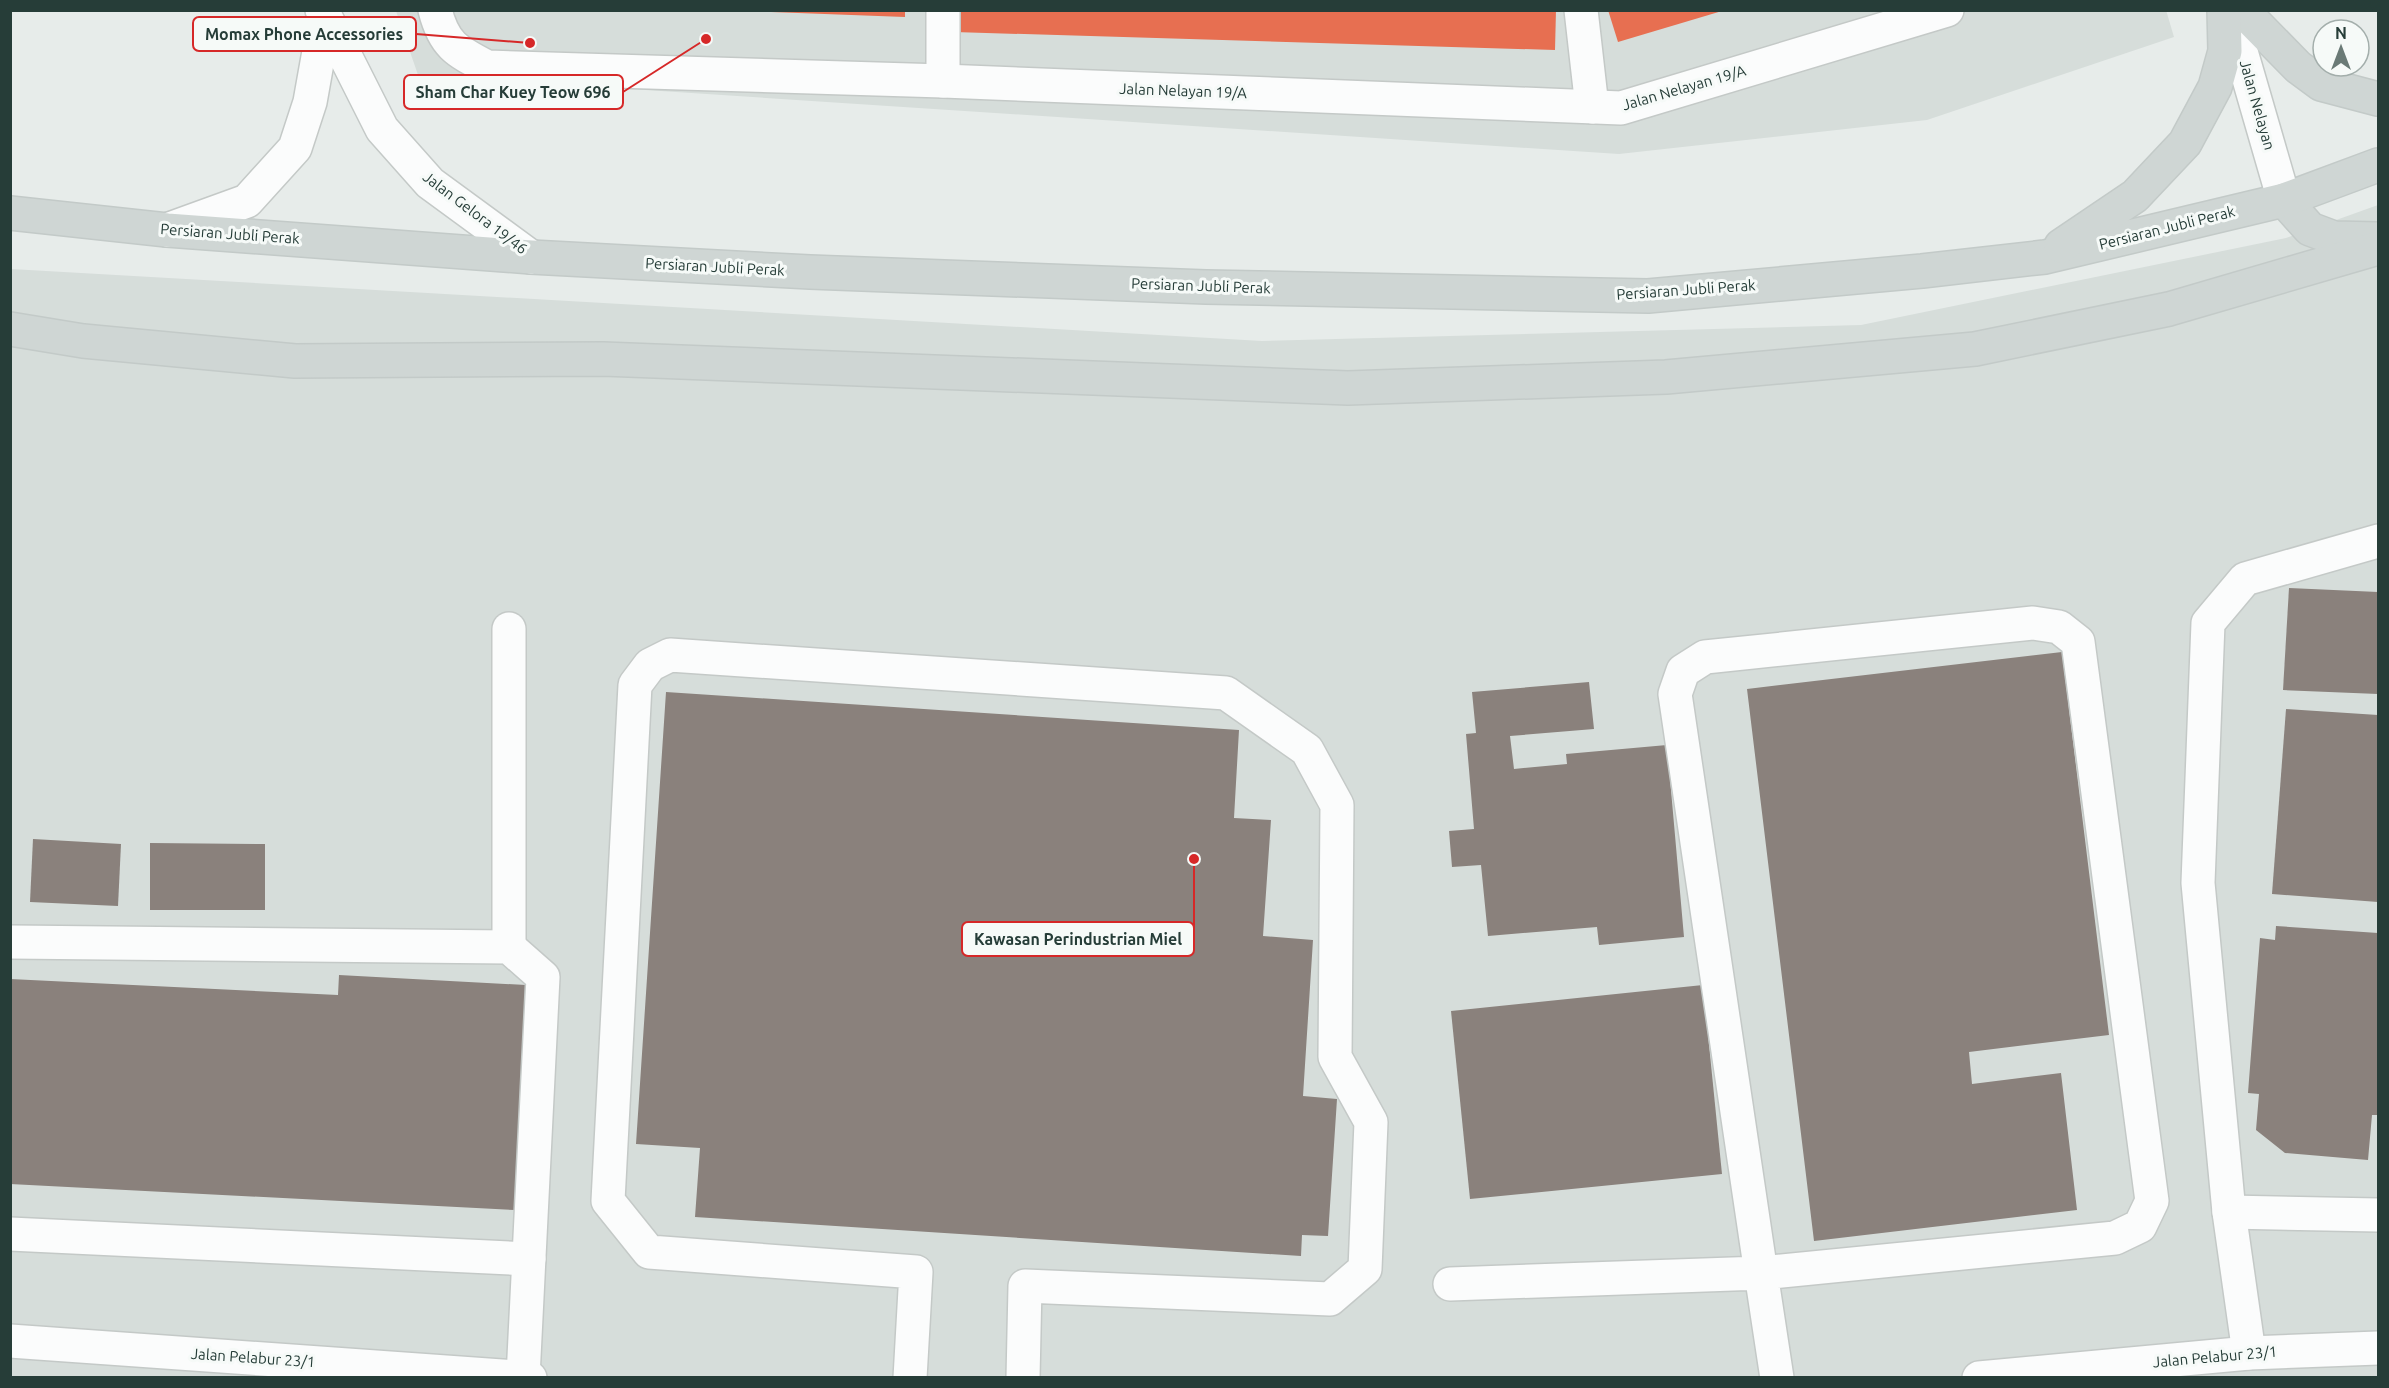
<svg xmlns="http://www.w3.org/2000/svg" width="2389" height="1388" viewBox="0 0 2389 1388" font-family="Ubuntu,sans-serif">
	<style>
		.built { fill: #d6ddda }
		.shops { fill: #e76f51 }
		.industry { fill: #8a817c }
		.lines { fill: none; stroke-linecap: round; stroke-linejoin: round }
		.minor-casing { stroke: #c4c9c7; stroke-width: 36 }
		.major-casing { stroke: #c3cac8; stroke-width: 36 }
		.path { stroke: #c7cdcb; stroke-width: 4; stroke-dasharray: 3 4.5; stroke-linecap: butt }
		.minor { stroke: #fbfcfc; stroke-width: 33 }
		.major { stroke: #cfd6d4; stroke-width: 33 }
		.labels { text-anchor: middle; stroke-width: 6; stroke-linejoin: round; paint-order: stroke }
		.street-label { font-size: 15px; fill: #263d38; stroke: #f6faf8 }
		.leader { fill: none; stroke: #d62828; stroke-width: 2 }
		.callout-dot { fill: #d62828; stroke: #f6faf8; stroke-width: 2 }
		.callout { fill: #f6faf8; stroke: #d62828; stroke-width: 2 }
		.callout-label { font-size: 16px; text-anchor: middle; font-weight: bold; fill: #263d38 }
	</style>
	<rect width="100%" height="100%" fill="#e7ecea"/>
	<g class="built">
		<polygon points="2166,10 2174,37 1927,120 1619,154 418,75 396,11"/>
		<polygon points="2378,205 2378,1377 11,1378 11,269 1262,341 1861,325 2286,238"/>
	</g>
	<g class="shops">
		<polygon points="771,10 905,10 905,17 771,12"/>
		<polygon points="954,10 1556,10 1555,50 954,32"/>
		<polygon points="1608,10 1722,10 1722,11 1618,42"/>
	</g>
	<g class="industry">
		<polygon points="2289,588 2378,592 2378,694 2283,690"/>
		<polygon points="2062,652 2109,1035 1969,1052 1972,1084 2061,1073 2077,1210 1814,1241 1747,689"/>
		<polygon points="1589,682 1594,729 1510,736 1514,769 1567,764 1566,754 1667,745 1684,937 1599,945 1597,927 1488,936 1481,865 1452,867 1449,831 1474,829 1466,734 1476,733 1472,692"/>
		<polygon points="666,692 1239,730 1234,818 1271,820 1263,936 1313,940 1303,1096 1337,1099 1328,1236 1302,1235 1301,1256 695,1217 700,1148 636,1144"/>
		<polygon points="2286,709 2378,715 2378,902 2272,894"/>
		<polygon points="33,839 121,844 118,906 30,902"/>
		<polygon points="150,843 265,844 265,910 150,910"/>
		<polygon points="2276,926 2378,933 2378,1115 2372,1115 2368,1160 2285,1153 2256,1130 2259,1094 2248,1093 2260,938 2275,940"/>
		<polygon points="339,975 526,985 515,1210 10,1184 10,979 338,995"/>
		<polygon points="1703,985 1722,1174 1470,1199 1451,1011"/>
	</g>
	<g class="lines">
		<defs>
			<g id="minor">
				<polyline points="322,10 382,129 430,183 531,257"/>
				<path d="M435 10C444 45 456 51 487 67L943 81 1621 108 1947 10"/>
				<polyline points="943,10 943,81"/>
				<polyline points="1581,10 1592,107"/>
				<polyline points="2229,10 2284,200"/>
				<polyline points="167,230 247,201 295,148 310,102 325,18"/>
				<polyline points="509,629 509,947"/>
				<polyline points="10,942 509,947 543,977 523,1377"/>
				<polyline points="2229,1212 2378,1215"/>
				<polyline points="10,1234 529,1259"/>
				<polyline points="1450,1284 1761,1273 2115,1238 2140,1226 2152,1201 2078,642 2059,627 2033,623 1705,657 1683,671 1675,694 1761,1273 1777,1378"/>
				<polyline points="10,1341 530,1378"/>
				<polyline points="2249,1353 2229,1212 2198,883 2208,623 2245,579 2378,541"/>
				<polyline points="910,1378 916,1272 649,1252 608,1201 635,685 650,665 670,655 1226,693 1307,750 1337,805 1335,1057 1371,1122 1365,1269 1330,1299 1025,1286 1023,1378"/>
				<polyline points="1979,1378 2249,1353 2378,1348"/>
			</g>
			<g id="major">
				<polyline points="2242,10 2298,67 2321,84 2378,99"/>
				<polyline points="2284,200 2310,229 2334,238 2377,239"/>
				<polyline points="10,213 167,230 531,257 810,272 1206,287 1648,296 1922,271 2045,257 2284,200 2378,165"/>
				<polyline points="2061,246 2135,196 2185,143 2215,87 2225,51 2224,10"/>
				<polyline points="10,329 83,341 295,361 603,359 1348,388 1666,377 1975,349 2169,309 2378,248"/>
			</g>
		</defs>
		<use href="#minor" class="minor-casing"/>
		<use href="#major" class="major-casing"/>
		<polyline class="path" points="409,103 434,79"/>
		<use href="#minor" class="minor"/>
		<use href="#major" class="major"/>
	</g>
	<g class="labels">
		<g class="street-label">
			<text transform="translate(1684 88) rotate(-16)" y="5">Jalan Nelayan 19/A</text>
			<text transform="translate(1183 91) rotate(2)" y="5">Jalan Nelayan 19/A</text>
			<text transform="translate(2257 105) rotate(74)" y="5">Jalan Nelayan</text>
			<text transform="translate(475 213) rotate(37)" y="5">Jalan Gelora 19/46</text>
			<text transform="translate(2167 228) rotate(-14)" y="5">Persiaran Jubli Perak</text>
			<text transform="translate(230 234) rotate(4)" y="5">Persiaran Jubli Perak</text>
			<text transform="translate(715 267) rotate(3)" y="5">Persiaran Jubli Perak</text>
			<text transform="translate(1201 286) rotate(2)" y="5">Persiaran Jubli Perak</text>
			<text transform="translate(1686 290) rotate(-4)" y="5">Persiaran Jubli Perak</text>
			<text transform="translate(2215 1357) rotate(-5)" y="5">Jalan Pelabur 23/1</text>
			<text transform="translate(253 1358) rotate(4)" y="5">Jalan Pelabur 23/1</text>
		</g>
	</g>
	<path class="leader" d="M530 43L416 34M706 39L623 92M1194 859L1194 939"/>
	<g class="callout-dot">
		<circle cx="530" cy="43" r="6"/>
		<circle cx="706" cy="39" r="6"/>
		<circle cx="1194" cy="859" r="6"/>
	</g>
	<g class="callout">
		<rect x="193" y="17" width="223" height="34" rx="6"/>
		<rect x="404" y="75" width="219" height="34" rx="6"/>
		<rect x="962" y="922" width="232" height="34" rx="6"/>
	</g>
	<g class="callout-label">
		<text x="304" y="40">Momax Phone Accessories</text>
		<text x="513" y="98">Sham Char Kuey Teow 696</text>
		<text x="1078" y="945">Kawasan Perindustrian Miel</text>
	</g>
	<rect width="2389" height="1388" fill="none" stroke="#263d38" stroke-width="24"/>
	<g transform="translate(2341 48)"><circle r="28" fill="#f6faf8" stroke="#a3aeab" stroke-width="1.5"/>
	<path d="M0-4.5L10 22L0 15L-10 22Z" fill="#6a7a76"/>
	<text y="-9" font-size="16" font-weight="bold" text-anchor="middle" fill="#263d38">N</text>
	</g>
</svg>
